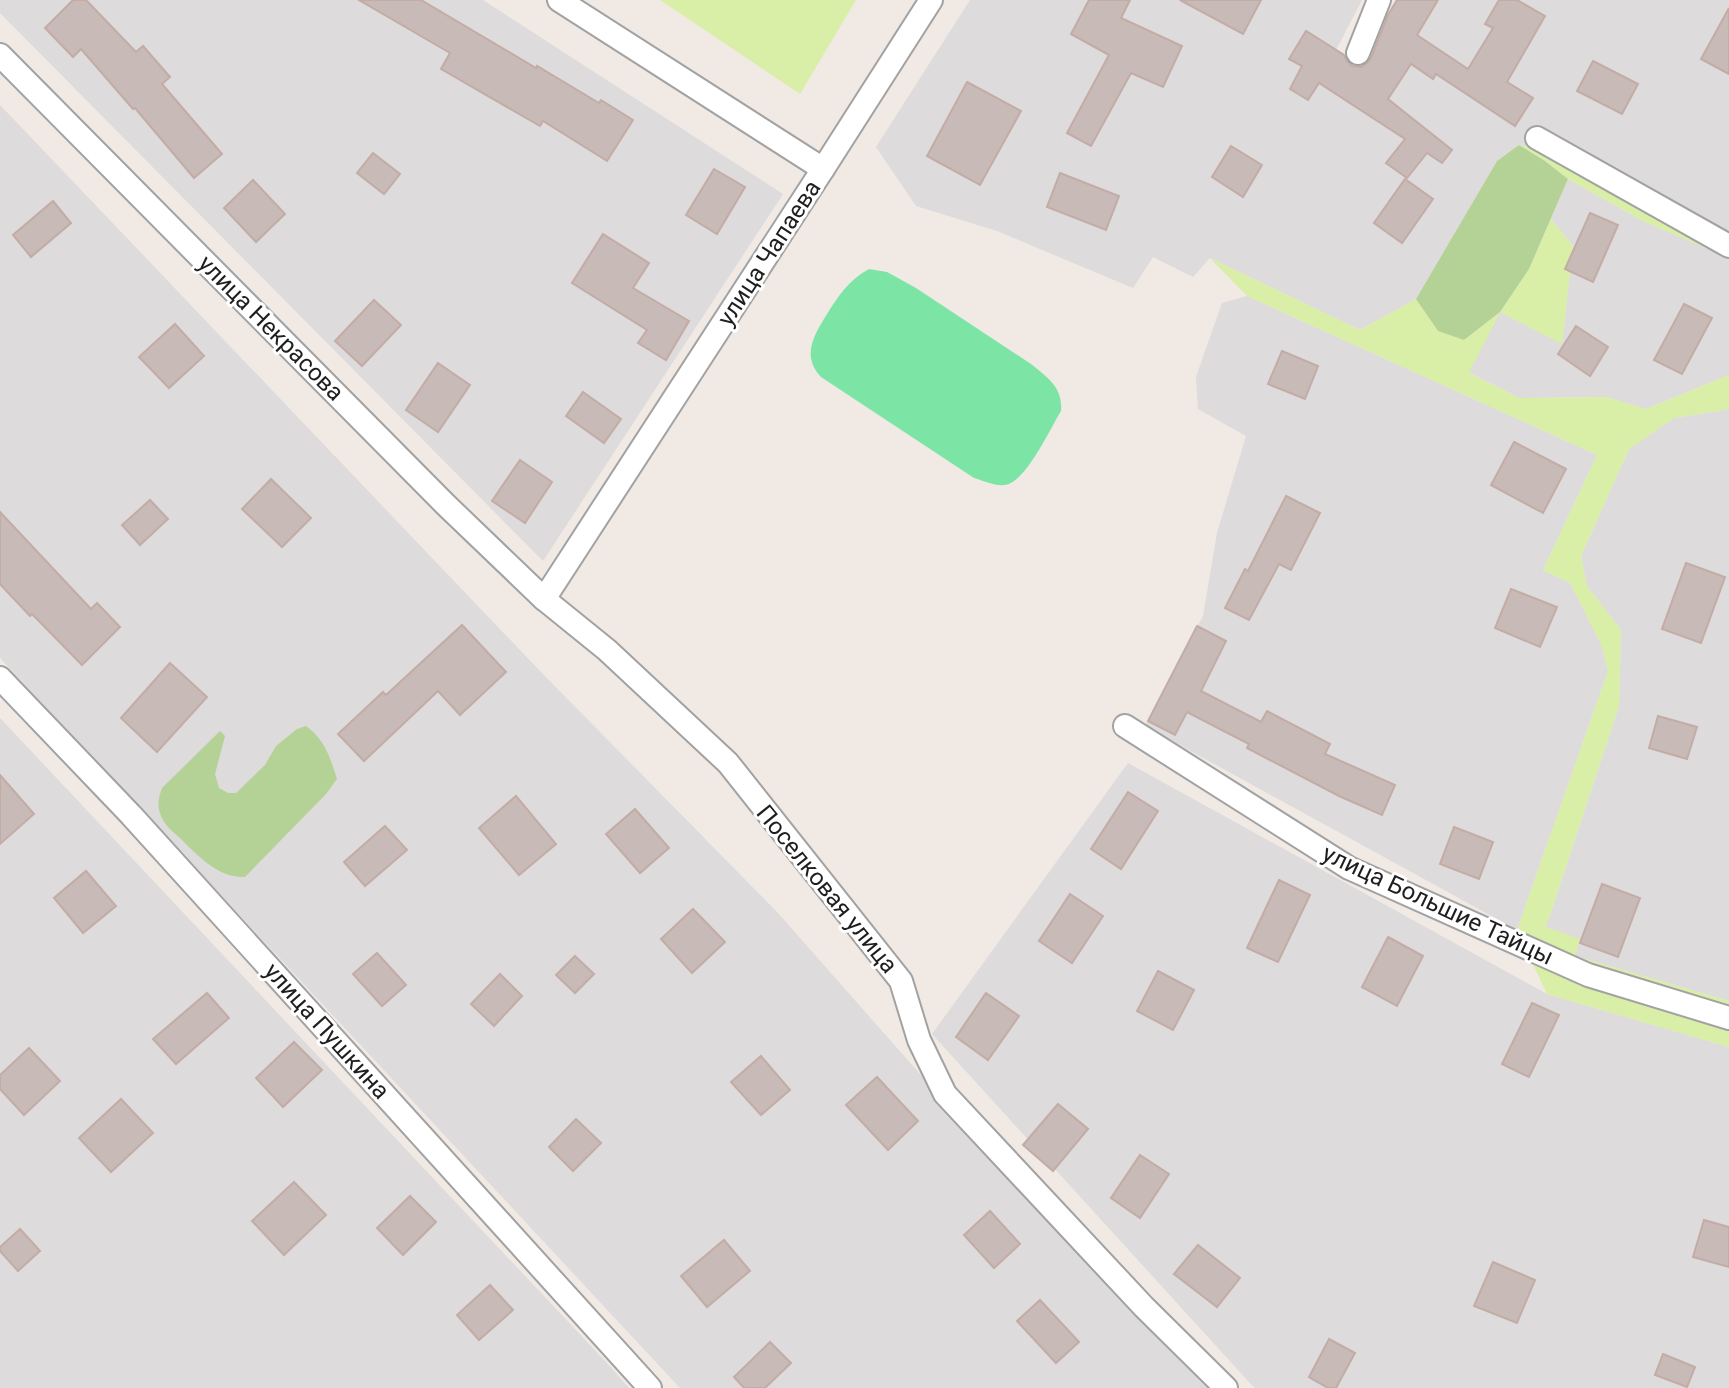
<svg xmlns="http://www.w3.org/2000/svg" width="1729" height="1388" viewBox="0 0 1729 1388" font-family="Roboto,sans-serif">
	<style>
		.residential { fill: #dddbdc }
		.grass { fill: #d9eea6 }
		.forest { fill: #b4d295 }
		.pitch { fill: #7ce5a6 }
		.building { fill: #c8bab7; stroke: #c3aca5; stroke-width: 2 }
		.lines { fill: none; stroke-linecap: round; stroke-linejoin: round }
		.minor-casing { stroke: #a2a2a2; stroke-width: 26 }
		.minor { stroke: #fff; stroke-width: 22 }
		.labels { text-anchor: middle; stroke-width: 6; stroke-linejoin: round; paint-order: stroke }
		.street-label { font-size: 24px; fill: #1e1e1e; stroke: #fff }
	</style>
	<rect width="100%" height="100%" fill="#f0e9e4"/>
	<g class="residential">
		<polygon points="0,0 483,0 783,194 543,561 0,13"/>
		<polygon points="970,0 1362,0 1336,50 1376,75 1422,0 1729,0 1729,235 1699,222 1599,160 1519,145 1497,161 1416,299 1360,330 1210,258 1193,277 1153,257 1133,288 997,231 916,206 876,147"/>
		<polygon points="0,105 537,668 777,912 1078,1253 1208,1388 680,1388 0,658"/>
		<polygon points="1568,179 1643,221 1729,258 1729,375 1646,409 1606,397 1519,398 1468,372 1500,312 1562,343 1573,246 1551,219"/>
		<polygon points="1247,296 1597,455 1543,570 1570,583 1601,644 1608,671 1517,930 1145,726 1203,616 1217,533 1246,436 1198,409 1196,377 1222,303"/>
		<polygon points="1729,409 1729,1001 1575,956 1546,927 1619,706 1621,630 1587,586 1581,556 1629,449 1674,418"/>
		<polygon points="0,718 606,1362 629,1388 0,1388"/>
		<polygon points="1128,763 1547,994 1729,1047 1729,1388 1255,1388 1248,1381 932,1034"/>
	</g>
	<g class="grass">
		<polygon points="660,0 856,0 800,94"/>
		<polygon points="1519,145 1599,160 1699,222 1729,235 1729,258 1643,221 1568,179 1545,161"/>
		<polygon points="1551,219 1573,246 1562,344 1500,312 1469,373 1519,398 1606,397 1646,409 1729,375 1729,409 1674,418 1629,449 1581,556 1587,586 1621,630 1619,706 1546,927 1580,939 1575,956 1729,1001 1729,1047 1547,994 1517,930 1608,671 1601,644 1570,583 1543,570 1597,455 1247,296 1210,258 1360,330 1416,299 1438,331 1464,340 1500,312 1529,269"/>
	</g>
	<g class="forest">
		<polygon points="1519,145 1545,161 1568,179 1529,269 1500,312 1464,340 1438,331 1416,299 1497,161"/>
		<path d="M306 726C325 740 330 757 337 779L326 794 245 877C218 878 198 856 180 838 172 831 163 824 160 813 157 804 159 796 162 788L220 731 225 736 215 774 219 788 228 793H236L265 765 276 746 297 729Z"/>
	</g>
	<path class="pitch" d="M869 269 887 272 916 288 1031 364C1047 377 1063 387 1061 411 1050 429 1026 482 1005 485 994 486 984 481 974 478L821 377C801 356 814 335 827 314 839 295 849 280 869 269Z"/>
	<g class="building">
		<polygon points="73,0 86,0 136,52 143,46 170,77 162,84 222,154 194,178 135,108 133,109 81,49 73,57 45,28"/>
		<polygon points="359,0 421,0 536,68 537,66 599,103 601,100 633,120 607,161 543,121 540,126 441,69 450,53"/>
		<polygon points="1089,0 1130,0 1121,18 1182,46 1163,87 1131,73 1091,146 1067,133 1109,55 1071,34"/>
		<polygon points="1180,0 1261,0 1243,34"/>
		<polygon points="1397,0 1438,0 1417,35 1468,69 1493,28 1485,24 1499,0 1517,0 1545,16 1507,82 1533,98 1515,126 1436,74 1433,79 1411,64 1388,99 1452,150 1442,163 1427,153 1407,178 1386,163 1405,139 1319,83 1308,100 1290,89 1302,66 1289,59 1306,31 1344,55 1347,61 1352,66 1361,67 1367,63 1371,58 1388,15"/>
		<polygon points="1729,8 1729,74 1701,59"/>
		<polygon points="1593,61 1638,84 1622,114 1577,91"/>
		<polygon points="967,82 1021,111 980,185 927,156"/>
		<polygon points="1231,146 1262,165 1243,197 1212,177"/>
		<polygon points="373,153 400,174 384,194 357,173"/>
		<polygon points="714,169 745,187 717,234 686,215"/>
		<polygon points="1060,173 1119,196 1106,230 1047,207"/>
		<polygon points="1405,179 1433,199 1402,243 1374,223"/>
		<polygon points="253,180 285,214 256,242 224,208"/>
		<polygon points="53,201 71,223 31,257 13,235"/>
		<polygon points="1590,213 1618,225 1593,282 1565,269"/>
		<polygon points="603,234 649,263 633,288 689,321 666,360 638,343 647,330 572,283"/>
		<polygon points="374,300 401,325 362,366 335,341"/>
		<polygon points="1684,304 1712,318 1682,374 1654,360"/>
		<polygon points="175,324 204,356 169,388 139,357"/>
		<polygon points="1576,326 1608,347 1590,376 1558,354"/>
		<polygon points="1282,351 1318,366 1305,399 1268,384"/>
		<polygon points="438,363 470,385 438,432 406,410"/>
		<polygon points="583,392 621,419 604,443 566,416"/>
		<polygon points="1514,442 1566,469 1543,513 1491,485"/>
		<polygon points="520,460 552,482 525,523 492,501"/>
		<polygon points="271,479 311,518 282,547 242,509"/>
		<polygon points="1286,496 1320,513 1291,570 1279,564 1249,620 1225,608 1245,569 1248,571"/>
		<polygon points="150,500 168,519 140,545 122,525"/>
		<polygon points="0,512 91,609 97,603 120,627 82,665 32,614 30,616 0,584"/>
		<polygon points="1686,563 1725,577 1701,643 1662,629"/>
		<polygon points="1511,589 1557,607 1540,647 1495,628"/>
		<polygon points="462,625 506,672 460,715 438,691 364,761 338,734 383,692 386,695"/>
		<polygon points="1197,626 1226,641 1201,691 1261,722 1267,711 1330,744 1325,754 1395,785 1382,815 1339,796 1247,748 1249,744 1187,712 1175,735 1148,721"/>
		<polygon points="170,663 207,697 157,752 121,718"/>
		<polygon points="1658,716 1697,727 1687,759 1649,748"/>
		<polygon points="0,775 34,814 0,844"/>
		<polygon points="1128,792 1158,811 1121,869 1091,849"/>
		<polygon points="516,796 556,844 519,875 479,828"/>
		<polygon points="635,809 669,848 640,873 606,834"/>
		<polygon points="385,826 407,850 365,886 344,862"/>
		<polygon points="1454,827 1493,842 1479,879 1440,864"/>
		<polygon points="86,871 116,906 83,933 54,898"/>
		<polygon points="1279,880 1310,895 1278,962 1247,948"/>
		<polygon points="1602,884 1640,898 1618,957 1580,943"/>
		<polygon points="1070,894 1103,916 1072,963 1039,941"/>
		<polygon points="693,909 725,942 692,973 661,939"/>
		<polygon points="1388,937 1423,956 1397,1006 1362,987"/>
		<polygon points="377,953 406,985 382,1006 353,974"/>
		<polygon points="575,956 594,974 575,993 556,975"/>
		<polygon points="1158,971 1194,990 1173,1030 1137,1011"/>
		<polygon points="500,974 522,996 494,1026 471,1004"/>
		<polygon points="207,993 229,1018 176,1064 153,1039"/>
		<polygon points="986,993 1019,1016 988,1060 956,1037"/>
		<polygon points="1532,1003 1559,1015 1529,1077 1502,1064"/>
		<polygon points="294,1042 322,1070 283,1107 256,1078"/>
		<polygon points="29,1048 60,1081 24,1115 0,1089 0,1075"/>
		<polygon points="761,1056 790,1090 761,1115 731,1082"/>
		<polygon points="877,1077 918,1121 888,1150 846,1105"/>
		<polygon points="121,1099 153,1133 111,1172 79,1138"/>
		<polygon points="1058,1104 1088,1129 1053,1171 1023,1145"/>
		<polygon points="576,1119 601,1143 573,1171 549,1147"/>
		<polygon points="1140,1155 1169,1174 1140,1218 1111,1198"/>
		<polygon points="294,1182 326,1215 284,1255 252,1221"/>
		<polygon points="410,1196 436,1222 403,1255 377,1228"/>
		<polygon points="990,1211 1020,1244 994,1268 964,1235"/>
		<polygon points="1704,1220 1729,1227 1729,1267 1693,1257"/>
		<polygon points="20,1229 40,1251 18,1271 0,1251 0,1247"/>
		<polygon points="724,1240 750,1271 707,1307 681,1276"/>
		<polygon points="1198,1245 1240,1278 1217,1307 1174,1274"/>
		<polygon points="1493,1262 1535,1280 1517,1323 1474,1306"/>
		<polygon points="490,1285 513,1310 479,1340 457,1315"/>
		<polygon points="1040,1300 1079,1342 1056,1363 1017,1321"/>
		<polygon points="1329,1339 1355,1353 1336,1388 1328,1388 1309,1377"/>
		<polygon points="770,1342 791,1363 765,1388 744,1388 734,1377"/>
		<polygon points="1663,1354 1695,1367 1687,1387 1655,1375"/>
	</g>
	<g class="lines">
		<defs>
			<g id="minor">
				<polyline points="1358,53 1379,0"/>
				<polyline points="0,55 445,504 544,599 607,650 728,763 901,981 919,1040 945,1094 1144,1307 1226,1388"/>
				<polyline points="1537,138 1729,246"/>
				<polyline points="823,169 931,0"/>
				<polyline points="544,599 823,169 559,0"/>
				<polyline points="0,678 131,815 650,1388"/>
				<polyline points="1125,726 1349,868 1588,975 1729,1018"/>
			</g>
		</defs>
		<use href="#minor" class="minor-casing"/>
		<use href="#minor" class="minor"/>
	</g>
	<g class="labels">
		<g class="street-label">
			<text transform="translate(769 253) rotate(-57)" y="8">улица Чапаева</text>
			<text transform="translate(271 328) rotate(45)" y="8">улица Некрасова</text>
			<text transform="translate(827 889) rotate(51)" y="8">Поселковая улица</text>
			<text transform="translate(1438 905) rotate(25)" y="8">улица Большие Тайцы</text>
			<text transform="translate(327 1031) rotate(48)" y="8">улица Пушкина</text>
		</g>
	</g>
</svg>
